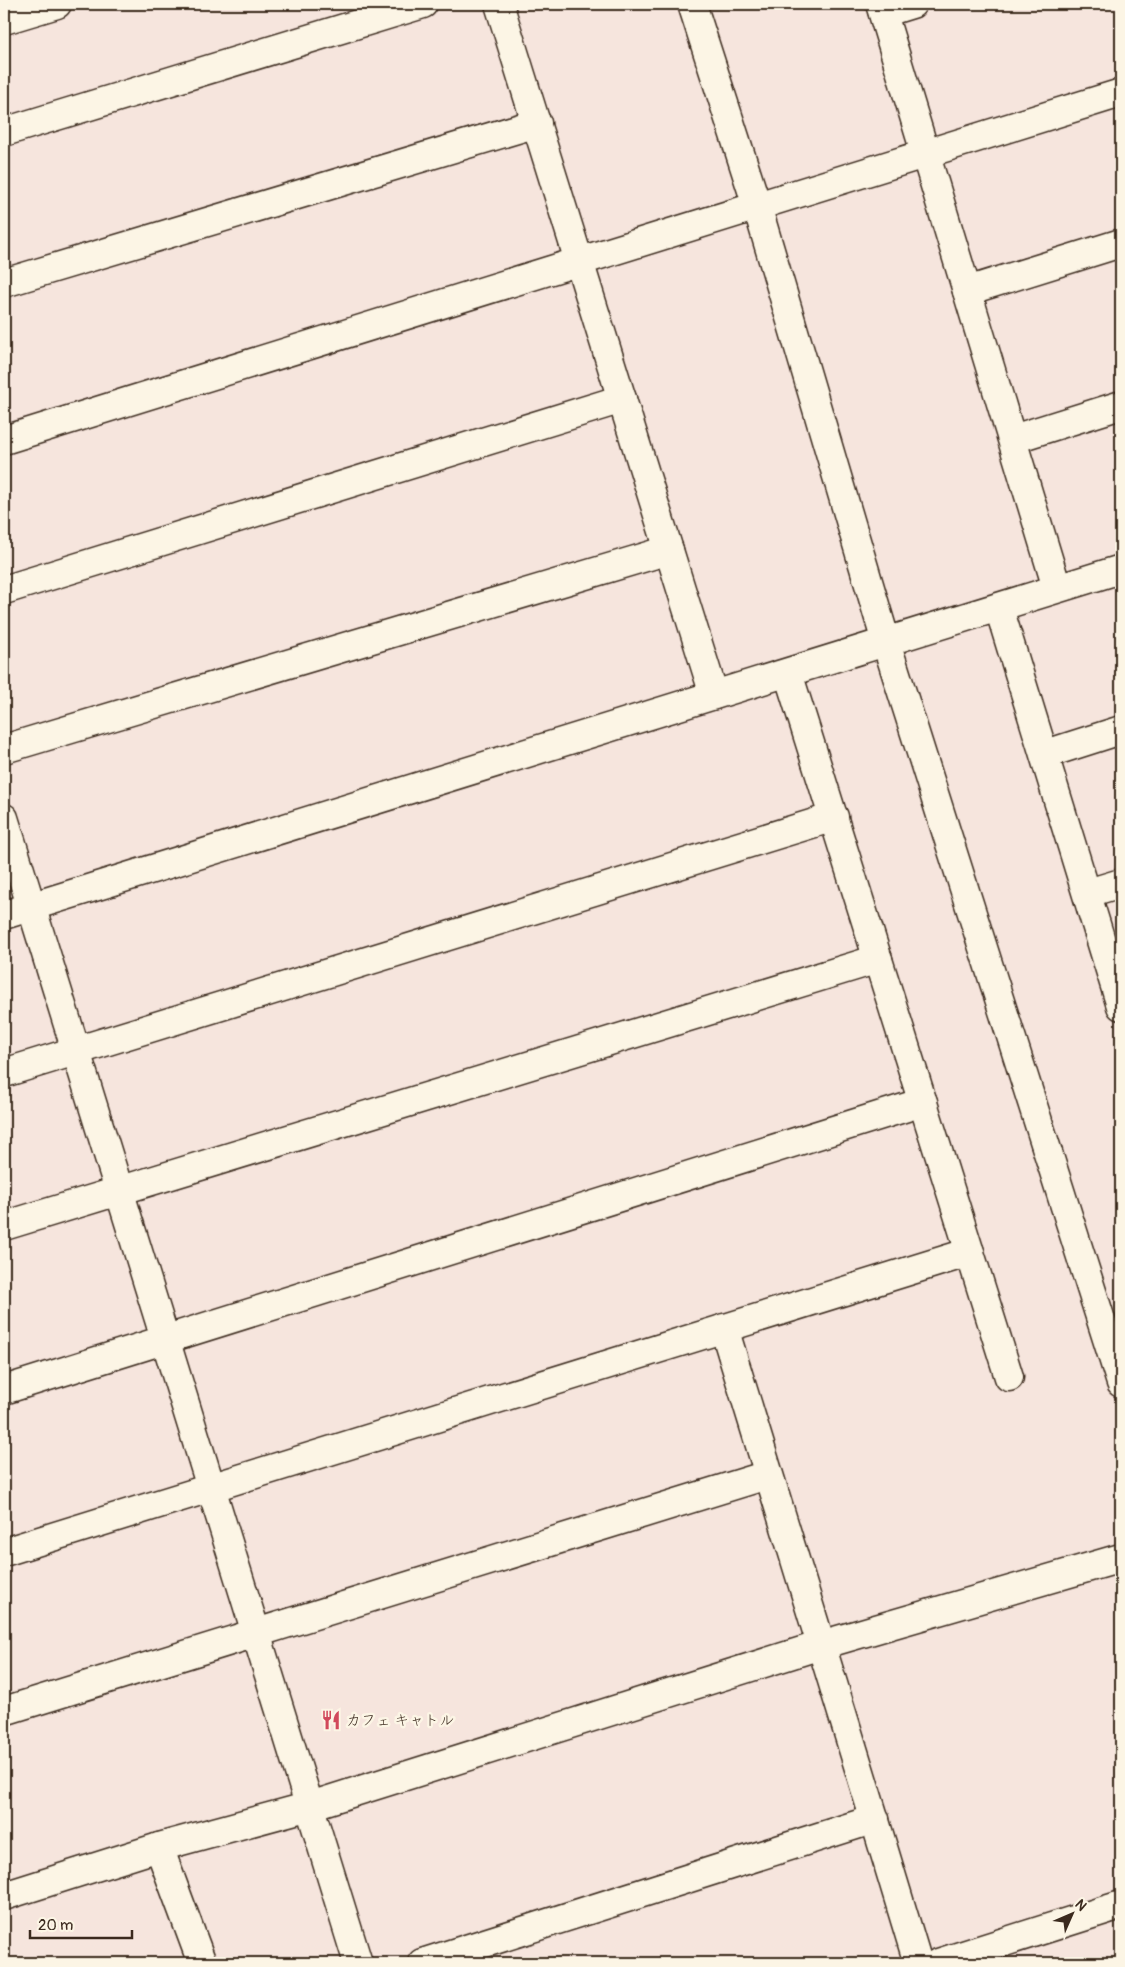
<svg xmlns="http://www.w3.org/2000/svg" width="1125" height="1967" viewBox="0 0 1125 1967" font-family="Pangolin,'Klee One',sans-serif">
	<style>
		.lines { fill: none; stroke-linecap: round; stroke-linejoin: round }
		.street-casing { stroke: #3b2a1e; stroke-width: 31 }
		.secondary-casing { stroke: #3b2a1e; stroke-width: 31 }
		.street { stroke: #fcf5e5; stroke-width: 28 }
		.secondary { stroke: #fcf5e5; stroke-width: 28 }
		.labels { text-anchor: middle; stroke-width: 5; stroke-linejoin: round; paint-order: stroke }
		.poi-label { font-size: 15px; fill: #3b2a1e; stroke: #fcf5e5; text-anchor: start }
	</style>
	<rect width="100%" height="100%" fill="#f6e5dd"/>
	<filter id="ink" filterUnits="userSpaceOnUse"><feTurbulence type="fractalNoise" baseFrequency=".02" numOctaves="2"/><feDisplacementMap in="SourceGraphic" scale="10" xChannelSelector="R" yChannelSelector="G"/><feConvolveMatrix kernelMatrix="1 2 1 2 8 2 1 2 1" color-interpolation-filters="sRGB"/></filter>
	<g filter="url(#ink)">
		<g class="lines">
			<defs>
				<g id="street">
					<polyline points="499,4 714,695"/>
					<polyline points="880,4 1057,588"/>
					<polyline points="883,13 912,4"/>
					<polyline points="4,20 57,4"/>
					<polyline points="4,132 423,4"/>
					<polyline points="4,283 537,123"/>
					<polyline points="967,291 1121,243"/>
					<polyline points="1013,439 1121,405"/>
					<polyline points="4,440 1121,93"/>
					<polyline points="4,590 622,399"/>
					<polyline points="886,642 1121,1383"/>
					<polyline points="788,673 1009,1377"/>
					<polyline points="4,749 669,550"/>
					<polyline points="1046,754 1121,730"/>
					<polyline points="4,818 358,1963"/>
					<polyline points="1088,893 1121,883"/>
					<polyline points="4,1073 834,817"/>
					<polyline points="4,1226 878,959"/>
					<path d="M724 1328C787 1541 855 1751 918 1963"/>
					<polyline points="4,1390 923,1102"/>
					<polyline points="4,1552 970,1252"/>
					<polyline points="4,1711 767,1475"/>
					<polyline points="159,1847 202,1963"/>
					<polyline points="422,1963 875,1819"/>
					<polyline points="938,1963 1121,1905"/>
				</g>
				<g id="secondary">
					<polyline points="692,4 757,206 886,642"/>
					<polyline points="999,608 1121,1006"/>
					<polyline points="4,915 1121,569"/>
					<polyline points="4,1896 159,1847 310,1806 821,1645 1121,1558"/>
				</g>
			</defs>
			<use href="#street" class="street-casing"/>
			<use href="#secondary" class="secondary-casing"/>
			<use href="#street" class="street"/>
			<use href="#secondary" class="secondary"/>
		</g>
	</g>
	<defs>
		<symbol id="restaurant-bare" viewBox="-9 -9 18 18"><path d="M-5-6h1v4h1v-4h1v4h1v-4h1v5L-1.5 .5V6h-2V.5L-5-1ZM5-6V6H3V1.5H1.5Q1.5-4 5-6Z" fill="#d1495b" stroke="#fcf5e5" stroke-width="2.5" paint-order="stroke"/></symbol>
	</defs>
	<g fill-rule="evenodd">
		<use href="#restaurant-bare" x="317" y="1706" width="28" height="28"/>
	</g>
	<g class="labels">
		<g class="poi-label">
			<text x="346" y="1725">カフェ キャトル</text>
		</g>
	</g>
	<rect width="1125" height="1967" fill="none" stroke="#fcf5e5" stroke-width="20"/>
	<rect x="10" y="10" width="1105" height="1947" fill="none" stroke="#3b2a1e" stroke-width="2" filter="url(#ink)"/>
	<g transform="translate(1072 1914) rotate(45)" stroke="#fcf5e5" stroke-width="4" paint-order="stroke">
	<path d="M0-4L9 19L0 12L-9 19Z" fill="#3b2a1e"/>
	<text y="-8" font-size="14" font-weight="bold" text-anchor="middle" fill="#3b2a1e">N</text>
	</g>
	<path d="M30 1930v8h102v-8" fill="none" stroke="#3b2a1e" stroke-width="2.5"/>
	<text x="38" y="1930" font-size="15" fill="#3b2a1e" stroke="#fcf5e5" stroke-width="4" paint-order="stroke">20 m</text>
</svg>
